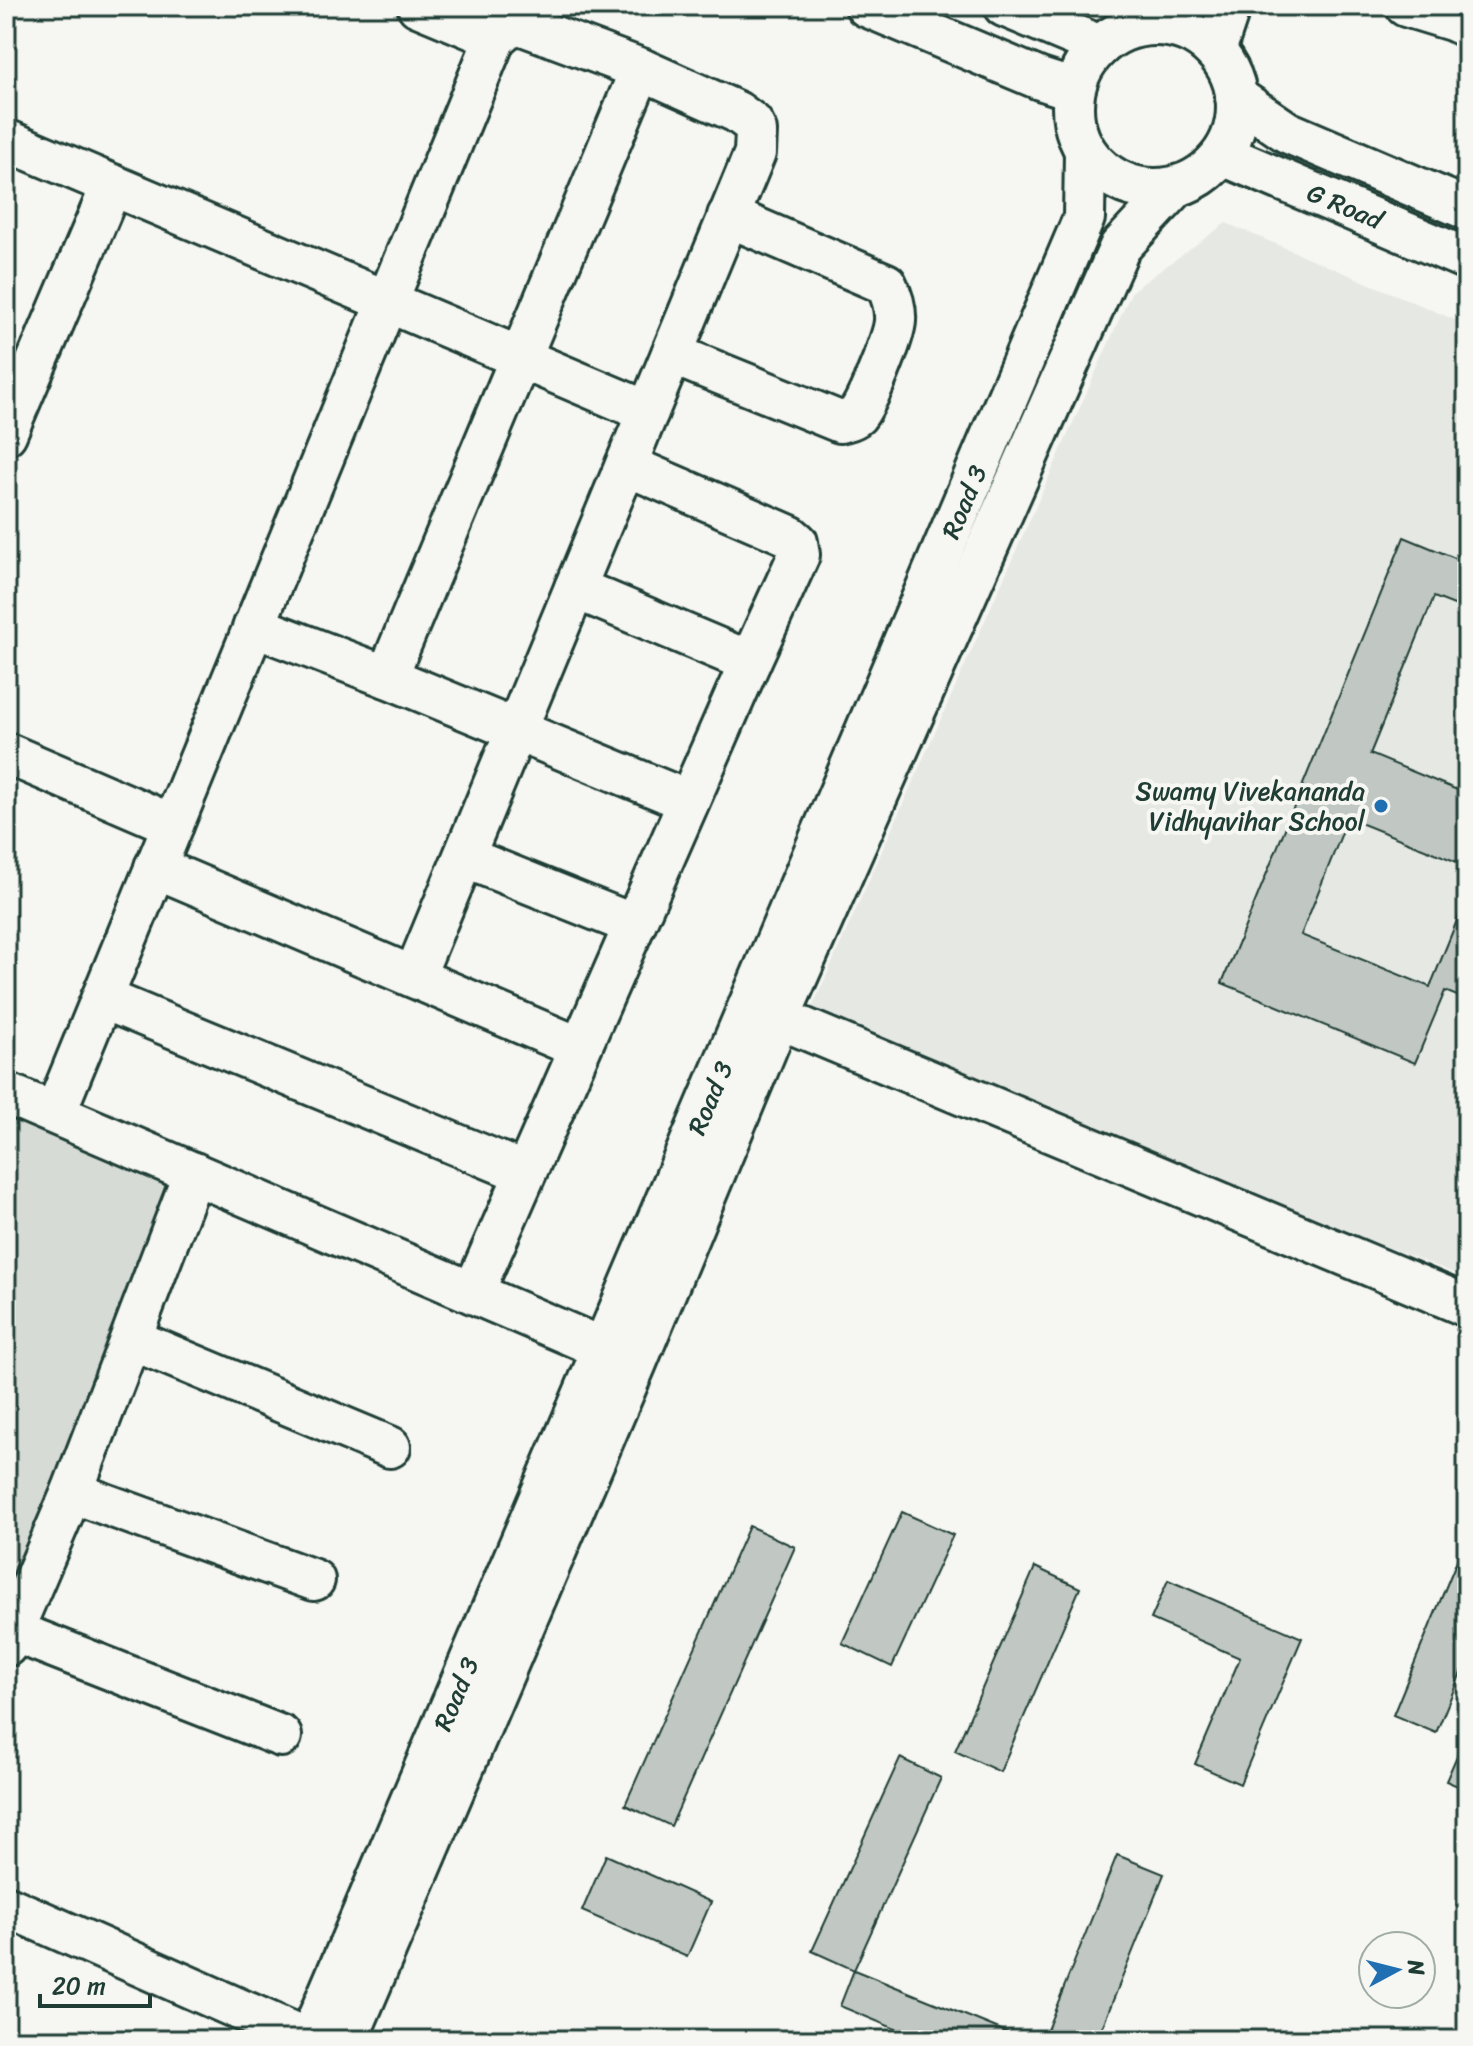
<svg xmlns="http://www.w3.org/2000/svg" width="1473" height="2046" viewBox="0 0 1473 2046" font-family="Sriracha,sans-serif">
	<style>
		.built { fill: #e6e8e4 }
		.green { fill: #d6dbd6; stroke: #7a8c85; stroke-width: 2 }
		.building { fill: #c1c8c3; stroke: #1f3d34; stroke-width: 2 }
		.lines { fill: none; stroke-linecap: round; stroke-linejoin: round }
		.minor-casing { stroke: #1f3d34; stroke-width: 46 }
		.minor { stroke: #f6f6f2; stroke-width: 40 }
		.poi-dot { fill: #1f6fb2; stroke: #f6f6f2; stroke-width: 3 }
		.labels { text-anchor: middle; stroke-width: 8; stroke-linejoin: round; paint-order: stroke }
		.street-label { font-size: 26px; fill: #1f3d34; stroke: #f6f6f2 }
		.poi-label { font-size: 26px; fill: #1f3d34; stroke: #f6f6f2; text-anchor: end }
	</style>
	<rect width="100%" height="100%" fill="#f6f6f2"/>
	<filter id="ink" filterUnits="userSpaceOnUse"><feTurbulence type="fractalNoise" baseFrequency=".0125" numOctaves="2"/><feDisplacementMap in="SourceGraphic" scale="16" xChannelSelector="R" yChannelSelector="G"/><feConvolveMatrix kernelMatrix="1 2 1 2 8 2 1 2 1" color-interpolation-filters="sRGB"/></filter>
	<g filter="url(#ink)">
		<polygon class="built" points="1226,223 1467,325 1467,1278 807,1019 1132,291"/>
		<polygon class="green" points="6,1113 175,1180 6,1598"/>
		<g class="building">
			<polygon points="1404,537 1467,563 1467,610 1434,597 1370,754 1467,794 1467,866 1348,818 1301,935 1430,987 1467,896 1467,1000 1445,991 1415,1063 1222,983"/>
			<polygon points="902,1512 953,1535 892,1667 842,1643"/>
			<polygon points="749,1526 795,1547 671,1826 625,1805"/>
			<polygon points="1467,1536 1467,1658 1436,1733 1393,1715"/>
			<polygon points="1035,1567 1080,1588 1000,1772 955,1751"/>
			<polygon points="1168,1580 1302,1638 1240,1784 1195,1764 1240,1658 1151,1619"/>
			<polygon points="1466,1735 1467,1736 1467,1790 1446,1781"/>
			<polygon points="900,1758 941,1778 854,1970 812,1951"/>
			<polygon points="606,1855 711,1902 687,1957 582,1911"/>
			<polygon points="1117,1855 1164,1874 1097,2040 1043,2040"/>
			<polygon points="854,1970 1026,2040 922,2040 840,2006"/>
		</g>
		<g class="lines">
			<defs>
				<g id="minor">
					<polyline points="418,6 495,38"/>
					<polyline points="866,6 1040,79 1074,90"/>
					<polyline points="1004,6 1100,46"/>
					<polyline points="1406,6 1452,20 1467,27"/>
					<circle cx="1155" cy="107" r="82"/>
					<polyline points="1215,51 1230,6"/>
					<polyline points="1236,97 1287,132 1467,209"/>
					<polyline points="6,140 648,412"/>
					<polyline points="1222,156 1228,157 1467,259"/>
					<path d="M672 354 840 422C846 420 852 420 857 415 867 403 894 337 895 321 896 307 892 296 886 284L728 216"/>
					<polyline points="6,434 112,185"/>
					<polyline points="575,588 750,662"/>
					<polyline points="254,626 387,677 688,801"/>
					<polyline points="387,677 641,69"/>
					<polyline points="6,753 173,825"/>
					<polyline points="464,857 634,925"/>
					<polyline points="155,867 580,1048"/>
					<polyline points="102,998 525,1173"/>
					<polyline points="755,1008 1467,1306"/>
					<polyline points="6,1093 625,1358"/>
					<polyline points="55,1113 495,38 508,27 520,24 641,69 737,112 752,123 756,131 755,153 414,977"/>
					<polyline points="473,1293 750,662 799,555 797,542 790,536 626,465"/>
					<polyline points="131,1339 390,1447"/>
					<polyline points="72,1492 314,1580"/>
					<polyline points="13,1631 281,1736"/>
					<polyline points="6,1646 72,1492 194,1173"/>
					<polyline points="6,1906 309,2040"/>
					<polyline points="309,2040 1084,218 1085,151"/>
					<polyline points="347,2040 636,1363 779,1018 1120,247 1175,188"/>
				</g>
			</defs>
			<use href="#minor" class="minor-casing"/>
			<use href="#minor" class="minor"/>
		</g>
	</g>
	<circle class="poi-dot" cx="1381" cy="806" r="8"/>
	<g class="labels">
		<g class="street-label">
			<text transform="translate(1345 206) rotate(23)" y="9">G Road</text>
			<text transform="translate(964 502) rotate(-67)" y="9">Road 3</text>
			<text transform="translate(710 1098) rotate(-67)" y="9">Road 3</text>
			<text transform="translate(456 1694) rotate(-67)" y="9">Road 3</text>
		</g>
		<g class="poi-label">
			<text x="1365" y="800">Swamy Vivekananda<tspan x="1365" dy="30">Vidhyavihar School</tspan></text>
		</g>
	</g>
	<rect width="1473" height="2046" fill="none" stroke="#f6f6f2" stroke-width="32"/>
	<rect x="16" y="16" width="1441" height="2014" fill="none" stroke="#1f3d34" stroke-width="3" filter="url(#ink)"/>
	<g transform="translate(1397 1970) rotate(83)"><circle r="38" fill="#f6f6f2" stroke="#a0aca6" stroke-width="2"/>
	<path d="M0-6L14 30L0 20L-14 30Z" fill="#1f6fb2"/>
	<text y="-12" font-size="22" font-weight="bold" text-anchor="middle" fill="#1f3d34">N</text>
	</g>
	<path d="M40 1994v12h110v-12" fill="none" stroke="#1f3d34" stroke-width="4"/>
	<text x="52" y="1994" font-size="24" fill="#1f3d34" stroke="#f6f6f2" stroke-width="6" paint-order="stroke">20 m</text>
</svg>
